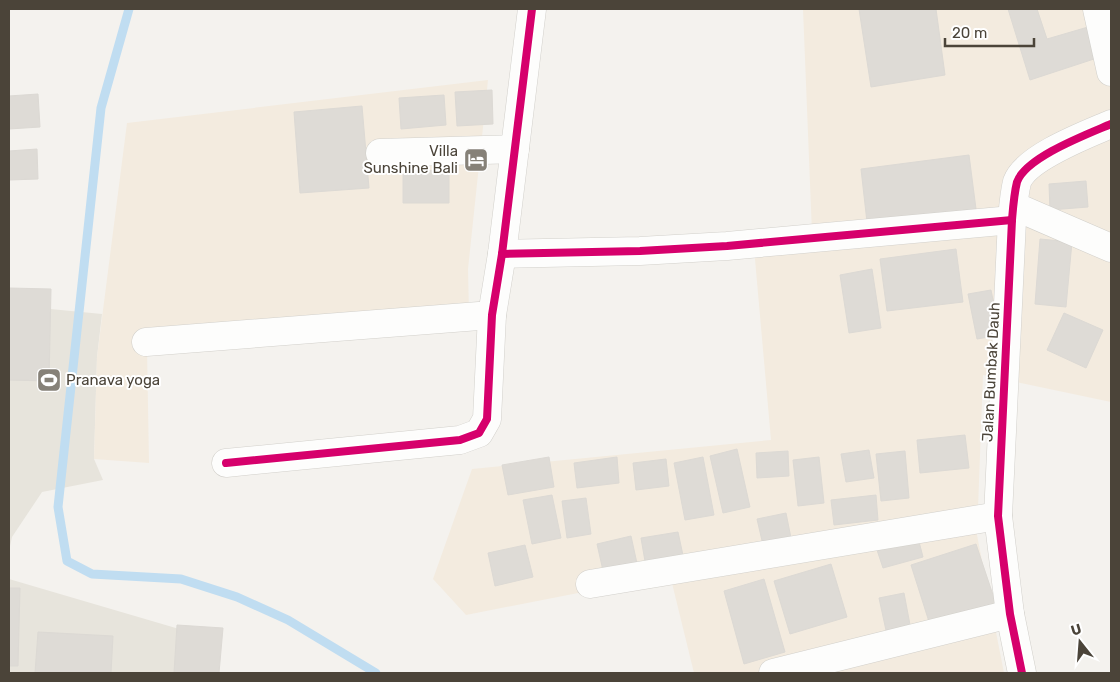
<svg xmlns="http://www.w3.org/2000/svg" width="1120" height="682" viewBox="0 0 1120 682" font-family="Rubik,sans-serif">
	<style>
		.residential { fill: #e7e4dc }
		.commercial { fill: #f3ebdf }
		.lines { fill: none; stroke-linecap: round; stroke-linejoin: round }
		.stream { stroke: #c0ddf1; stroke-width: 9 }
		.building { fill: #dedbd6; stroke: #dcd9d4 }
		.minor-casing { stroke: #d2d0cb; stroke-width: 29 }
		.minor { stroke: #fdfdfc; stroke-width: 28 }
		.cycleway-casing { stroke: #fff; stroke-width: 11 }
		.cycleway { stroke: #d6006c; stroke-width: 8 }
		.labels { text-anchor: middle; stroke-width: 4; stroke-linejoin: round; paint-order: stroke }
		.poi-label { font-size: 15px; fill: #4b4439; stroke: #fff; text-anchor: end }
		.street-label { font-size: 15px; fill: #4b4439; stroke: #fff }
	</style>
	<rect width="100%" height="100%" fill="#f4f2ee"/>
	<g class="residential">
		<polygon points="9,305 102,314 97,357 94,459 103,480 42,492 12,537 9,551"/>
		<polygon points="9,579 220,641 217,673 9,673"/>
	</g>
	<g class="commercial">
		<polygon points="803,9 1111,9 1111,402 983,375 977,535 1004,673 694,673 670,575 466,615 433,579 472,469 771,440 754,248 812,233"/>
		<polygon points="488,80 468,269 469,313 147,348 149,463 94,459 97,357 127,123"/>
	</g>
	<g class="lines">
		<polyline class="stream" points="129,9 101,108 58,507 67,561 92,574 181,579 237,597 288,620 376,673"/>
	</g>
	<g class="building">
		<polygon points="859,9 936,9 945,75 871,87"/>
		<polygon points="1008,9 1037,9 1047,39 1088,27 1097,58 1030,80"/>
		<polygon points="492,90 493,124 457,126 455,92"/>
		<polygon points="38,94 40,127 9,129 9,96"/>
		<polygon points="444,95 446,125 401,129 399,98"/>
		<polygon points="362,106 369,188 300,193 294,112"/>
		<polygon points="37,149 38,179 9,180 9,151"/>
		<polygon points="969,155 976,209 867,222 861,169"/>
		<polygon points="449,170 449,203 403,203 403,171"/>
		<polygon points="1086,181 1088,207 1050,210 1049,184"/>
		<polygon points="1040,239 1072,242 1066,307 1035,304"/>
		<polygon points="956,249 963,302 887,311 880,259"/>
		<polygon points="872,269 881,328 849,333 840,275"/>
		<polygon points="9,288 51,289 49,381 9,380"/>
		<polygon points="991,290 1000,335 977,339 968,294"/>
		<polygon points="1064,313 1103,330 1086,368 1047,350"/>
		<polygon points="965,435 969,468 920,473 917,440"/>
		<polygon points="737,449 750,507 723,513 710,456"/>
		<polygon points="869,450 874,478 846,482 841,454"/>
		<polygon points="788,451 789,476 757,478 756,453"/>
		<polygon points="905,451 909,498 881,501 876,454"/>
		<polygon points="549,457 554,487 508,495 502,465"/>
		<polygon points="617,457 619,483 577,488 574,463"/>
		<polygon points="703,457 714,515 685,520 674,463"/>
		<polygon points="819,457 824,503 798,506 793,460"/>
		<polygon points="666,459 669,486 636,490 633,463"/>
		<polygon points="552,495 561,538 532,544 523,500"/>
		<polygon points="876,495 878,520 834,525 831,500"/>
		<polygon points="586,498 591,534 567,538 562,501"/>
		<polygon points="786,513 791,538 763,545 757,519"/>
		<polygon points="678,532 684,560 646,567 641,538"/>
		<polygon points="631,536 638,568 604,575 597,544"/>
		<polygon points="918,538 923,557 883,568 877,550"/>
		<polygon points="976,544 997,607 931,628 911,565"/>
		<polygon points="525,545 533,577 495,586 488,553"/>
		<polygon points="831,564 847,617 790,634 774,581"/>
		<polygon points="764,579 785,652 744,664 724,591"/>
		<polygon points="9,588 20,588 18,666 9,666"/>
		<polygon points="904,593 911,630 887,635 879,598"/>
		<polygon points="177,625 223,628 219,673 174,673"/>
		<polygon points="38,632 113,636 111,673 35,673"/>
	</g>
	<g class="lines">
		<defs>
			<g id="minor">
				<polyline points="1097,9 1111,72"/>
				<polyline points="380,153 515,149"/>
				<polyline points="1014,206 1111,248"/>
				<polyline points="502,254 640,251 727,246 1012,220"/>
				<polyline points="146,342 492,315"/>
				<polyline points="226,463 460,440 479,433 487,419 492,315 502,254 532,9"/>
				<polyline points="590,584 998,516"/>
				<polyline points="773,673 1010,614"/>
				<path d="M1022 673 1010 614 998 516 1012 220C1013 208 1014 194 1017 182 1026 157 1088 134 1111 124"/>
			</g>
		</defs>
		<use href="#minor" class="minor-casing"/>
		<use href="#minor" class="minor"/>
		<defs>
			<g id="cycleway">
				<polyline points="502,254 640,251 727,246 1012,220"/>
				<polyline points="226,463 460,440 479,433 487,419 492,315 502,254 532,9"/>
				<path d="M1022 673 1010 614 998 516 1012 220C1013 208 1014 194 1017 182 1026 157 1088 134 1111 124"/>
			</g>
		</defs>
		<use href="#cycleway" class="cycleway-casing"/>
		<use href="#cycleway" class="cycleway"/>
	</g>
	<defs>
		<symbol id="hotel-square" viewBox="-11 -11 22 22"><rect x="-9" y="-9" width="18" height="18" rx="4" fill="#868178" stroke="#fff"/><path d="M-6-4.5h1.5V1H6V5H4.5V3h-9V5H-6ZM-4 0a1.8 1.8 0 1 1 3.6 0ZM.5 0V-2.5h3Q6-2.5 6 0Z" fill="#fff"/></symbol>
		<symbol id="stadium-square" viewBox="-11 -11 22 22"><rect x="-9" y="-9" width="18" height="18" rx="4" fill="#868178" stroke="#fff"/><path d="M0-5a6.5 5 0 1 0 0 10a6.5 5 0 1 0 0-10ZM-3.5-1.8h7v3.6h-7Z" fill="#fff"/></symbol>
	</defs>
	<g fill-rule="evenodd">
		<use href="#hotel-square" x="462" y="146" width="28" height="28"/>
		<use href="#stadium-square" x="35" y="366" width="28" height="28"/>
	</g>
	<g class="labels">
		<g class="poi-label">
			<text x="458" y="156">Villa<tspan x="458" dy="17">Sunshine Bali</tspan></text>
			<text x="66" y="385" text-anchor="start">Pranava yoga</text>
		</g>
		<g class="street-label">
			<text transform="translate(991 372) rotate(-87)" y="5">Jalan Bumbak Dauh</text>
		</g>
	</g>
	<rect width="1120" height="682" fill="none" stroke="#4b4439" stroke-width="20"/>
	<g transform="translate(1080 642) rotate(343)" stroke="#ffffff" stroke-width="4" paint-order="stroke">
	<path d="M0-4L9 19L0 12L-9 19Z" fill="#4b4439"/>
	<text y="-8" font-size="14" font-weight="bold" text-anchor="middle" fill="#4b4439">U</text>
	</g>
	<path d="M945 38v8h89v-8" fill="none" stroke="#4b4439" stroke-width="2.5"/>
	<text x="952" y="38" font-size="15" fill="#4b4439" stroke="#ffffff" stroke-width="4" paint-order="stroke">20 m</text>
</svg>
